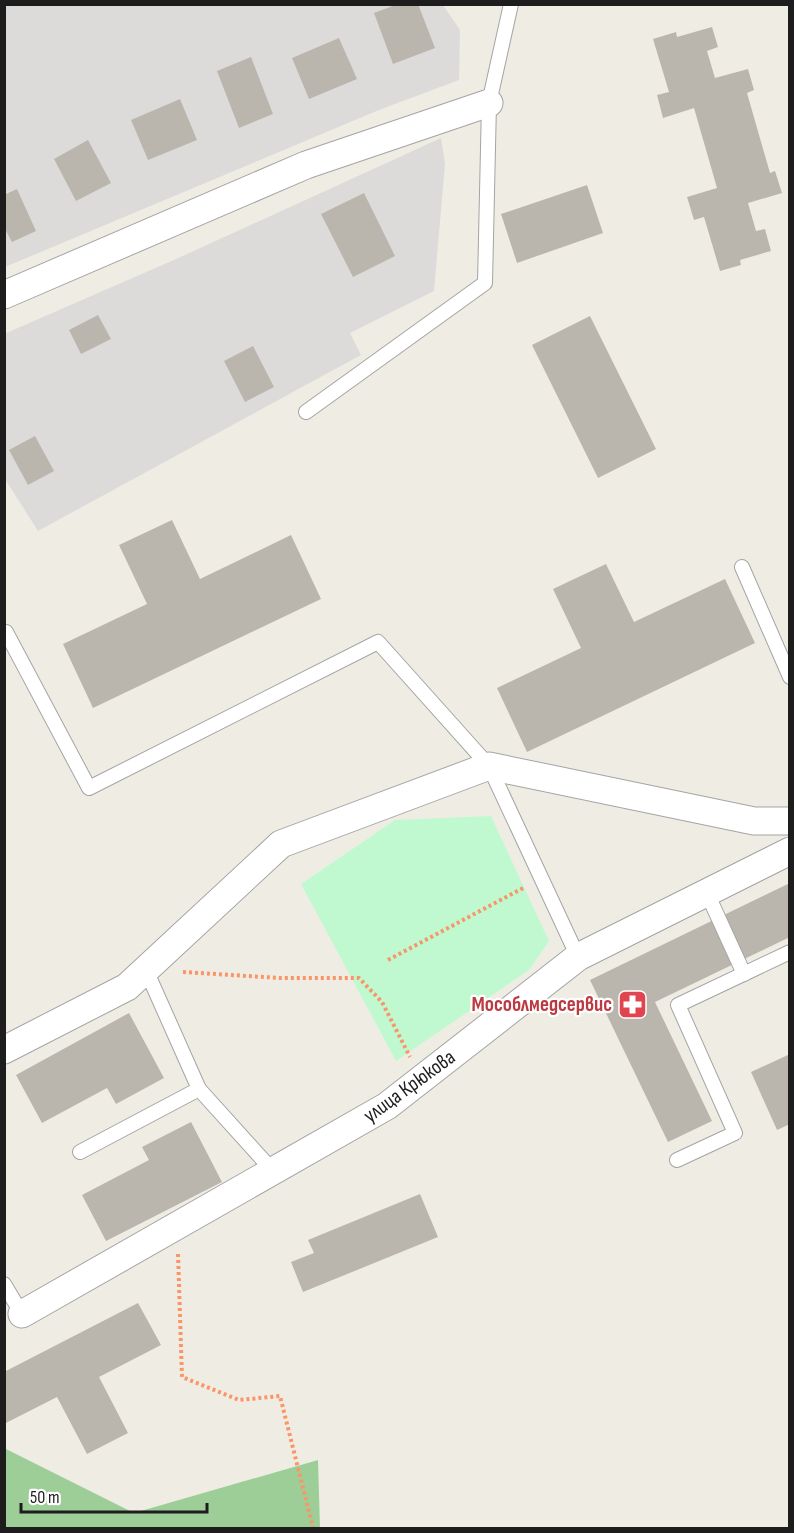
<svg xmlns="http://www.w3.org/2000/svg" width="794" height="1533" viewBox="0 0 794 1533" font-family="'Sofia Sans Condensed',sans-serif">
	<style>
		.residential { fill: #dcdbda }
		.forest { fill: #9dce98 }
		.park { fill: #c0f9d0 }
		.building { fill: #bbb6ad }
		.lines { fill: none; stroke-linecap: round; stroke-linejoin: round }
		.service-casing { stroke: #a4a4a4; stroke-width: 16 }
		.minor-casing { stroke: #a4a4a4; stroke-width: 29 }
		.path { stroke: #fa9569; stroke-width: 4; stroke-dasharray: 3 3; stroke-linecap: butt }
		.service { stroke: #fff; stroke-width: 14 }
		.minor { stroke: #fff; stroke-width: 27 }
		.labels { text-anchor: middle; stroke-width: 4.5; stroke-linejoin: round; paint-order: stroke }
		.health-label { font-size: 21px; font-weight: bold; fill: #be3a42; stroke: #fff; text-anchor: end }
		.street-label { font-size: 21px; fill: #1d1d1d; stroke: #fff }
	</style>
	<rect width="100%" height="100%" fill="#efede3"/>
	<g class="residential">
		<polygon points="5,5 443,5 460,30 459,80 379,110 5,267"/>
		<polygon points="441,138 445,164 434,291 350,333 361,355 38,531 5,479 4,334 176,259"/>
	</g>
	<polygon class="forest" points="4,1448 134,1513 318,1460 320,1528 5,1528"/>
	<polygon class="park" points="491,816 549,941 529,970 396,1061 301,884 395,820"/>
	<g class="building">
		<polygon points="398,4 418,4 435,48 393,64 374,13"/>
		<polygon points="712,27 718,47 707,51 715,78 748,69 754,90 747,93 770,173 775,171 782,193 748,203 756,231 765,229 771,251 740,260 741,265 720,271 704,217 694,220 687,197 717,188 694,108 663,118 657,95 669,92 653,39 676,32 677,37"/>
		<polygon points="339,38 357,79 309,99 292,58"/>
		<polygon points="251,57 273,114 239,128 217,71"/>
		<polygon points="180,99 197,140 148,160 131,120"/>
		<polygon points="88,140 111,183 76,201 54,159"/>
		<polygon points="587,185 603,233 517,263 501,214"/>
		<polygon points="17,189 36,231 12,242 4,227 4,195"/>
		<polygon points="364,193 395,256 353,277 321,214"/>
		<polygon points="98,315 111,339 81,354 69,330"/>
		<polygon points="590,316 656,449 598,478 532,345"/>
		<polygon points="253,346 274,387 245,402 224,361"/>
		<polygon points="35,436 54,471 28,485 9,450"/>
		<polygon points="172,520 200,579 291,535 321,599 93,708 63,644 147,604 119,545"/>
		<polygon points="606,564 634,622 725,579 755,643 527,752 497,688 581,648 553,589"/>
		<polygon points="790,883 790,937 655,1002 712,1121 668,1142 590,980"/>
		<polygon points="129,1013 164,1078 116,1104 107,1088 42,1123 16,1075"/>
		<polygon points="790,1054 790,1124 777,1130 751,1072"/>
		<polygon points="191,1122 222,1182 106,1241 82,1195 149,1160 142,1147"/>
		<polygon points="420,1194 438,1237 303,1292 291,1262 314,1253 308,1240"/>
		<polygon points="138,1303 161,1345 99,1377 128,1433 87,1454 57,1397 4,1424 4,1372"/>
	</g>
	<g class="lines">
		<defs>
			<g id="service">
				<polyline points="306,412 485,283 489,103 511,4"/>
				<polyline points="742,567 790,677"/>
				<polyline points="6,632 89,788 378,642 489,766 578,957"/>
				<polyline points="707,893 744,974"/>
				<polyline points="199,1089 273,1171"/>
				<polyline points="80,1152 199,1089 146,970"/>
				<polyline points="677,1160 735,1133 678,1005 790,952"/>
				<polyline points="4,1284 22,1314"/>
			</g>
			<g id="minor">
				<polyline points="4,295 306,165 489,103"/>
				<polyline points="4,1050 127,987 281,844 489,766 754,821 790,821"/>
				<polyline points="22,1314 387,1106 578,957 790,851"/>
			</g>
		</defs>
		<use href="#service" class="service-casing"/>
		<use href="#minor" class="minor-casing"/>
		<g class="path">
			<polyline points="388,960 525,887"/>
			<polyline points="183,972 280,978 359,978 382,1002 410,1057"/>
			<polyline points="178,1254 182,1377 239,1400 280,1396 313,1528"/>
		</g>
		<use href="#service" class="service"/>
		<use href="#minor" class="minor"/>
	</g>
	<defs>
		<symbol id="pharmacy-square" viewBox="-11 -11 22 22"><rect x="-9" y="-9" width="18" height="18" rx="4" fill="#e0444e" stroke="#fff"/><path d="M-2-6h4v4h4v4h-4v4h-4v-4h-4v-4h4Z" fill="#fff"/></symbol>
	</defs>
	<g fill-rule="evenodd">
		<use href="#pharmacy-square" x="616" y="988" width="33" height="33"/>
	</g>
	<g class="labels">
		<g class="health-label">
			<text x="612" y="1011">Мособлмедсервис</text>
		</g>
		<g class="street-label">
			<text transform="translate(409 1086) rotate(-36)" y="7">улица Крюкова</text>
		</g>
	</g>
	<rect width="794" height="1533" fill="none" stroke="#1d1d1d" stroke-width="12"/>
	<path d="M21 1503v9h186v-9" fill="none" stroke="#1d1d1d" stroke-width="3"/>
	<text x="30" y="1503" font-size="18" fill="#1d1d1d" stroke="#ffffff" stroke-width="4.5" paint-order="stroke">50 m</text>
</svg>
